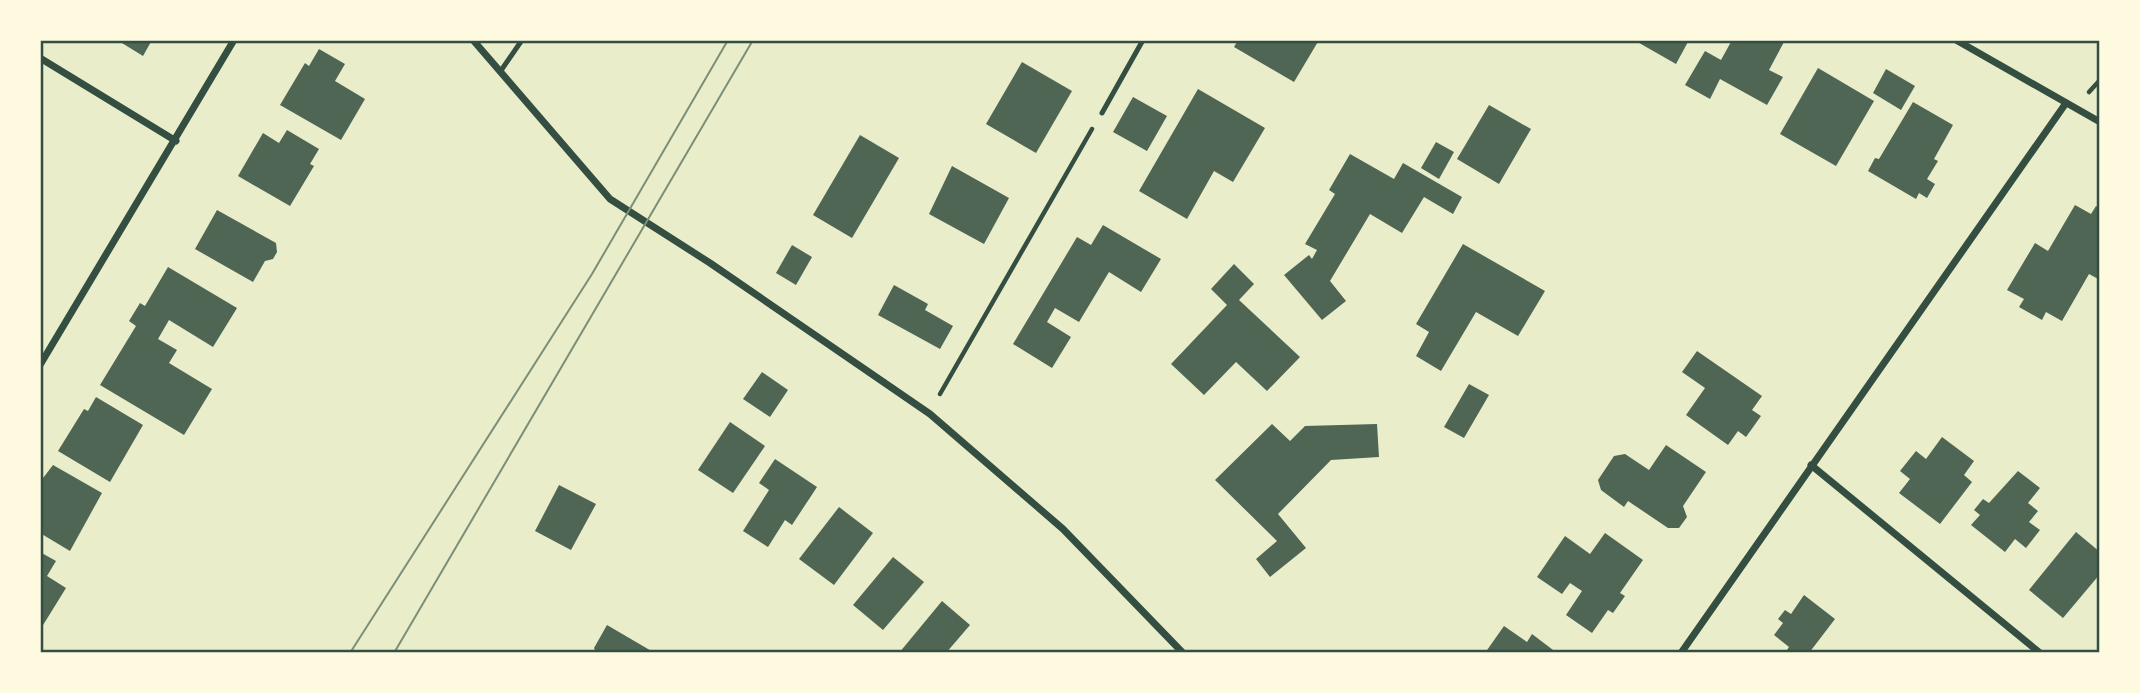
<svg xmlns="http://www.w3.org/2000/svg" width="2140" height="693" viewBox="0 0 2140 693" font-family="Montserrat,sans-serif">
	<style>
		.building { fill: #4f6655 }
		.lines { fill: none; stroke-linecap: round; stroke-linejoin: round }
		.path { stroke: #344e41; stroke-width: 4.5 }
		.service { stroke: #344e41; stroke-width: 5 }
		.minor { stroke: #344e41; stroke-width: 7 }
		.tram { stroke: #7c8e77; stroke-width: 2 }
		.neatline { fill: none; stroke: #344e41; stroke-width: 2.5 }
	</style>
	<rect width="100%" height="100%" fill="#e9edc9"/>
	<g class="building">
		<polygon points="117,40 152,40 143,56"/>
		<polygon points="1238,40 1319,40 1294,82 1234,47"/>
		<polygon points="1634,40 1689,40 1676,64"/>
		<polygon points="1732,40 1785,40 1769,70 1783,77 1767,105 1720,79 1710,99 1685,85 1705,51 1721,60"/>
		<polygon points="319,49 345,64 335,81 365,99 341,140 280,105 305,63 309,66"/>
		<polygon points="1022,62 1072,91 1036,153 986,124"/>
		<polygon points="1818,68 1874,101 1836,166 1780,134"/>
		<polygon points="1886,69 1915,86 1901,110 1873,93"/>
		<polygon points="1198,89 1265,128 1233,182 1214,171 1187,219 1139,191"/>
		<polygon points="1133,97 1167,116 1147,151 1113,132"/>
		<polygon points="1913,102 1953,125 1934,159 1938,161 1927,179 1935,184 1927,198 1919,193 1916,199 1868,171 1875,158 1879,159"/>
		<polygon points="1489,105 1531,129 1499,184 1457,159"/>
		<polygon points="287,130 319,149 310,164 314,166 290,206 238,176 263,133 279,143"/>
		<polygon points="860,135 899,158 852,238 813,215"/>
		<polygon points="1436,142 1454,152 1439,179 1421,168"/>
		<polygon points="1350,154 1394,179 1403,163 1462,197 1453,214 1424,197 1402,233 1370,214 1330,281 1346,301 1322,320 1284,275 1309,255 1312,259 1317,250 1305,244 1335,194 1329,190"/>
		<polygon points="952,166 1009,198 984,244 929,214"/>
		<polygon points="2075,205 2091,214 2096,206 2100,208 2100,280 2089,274 2062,321 2046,312 2042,320 2019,307 2024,299 2007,290 2035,243 2048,251"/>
		<polygon points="217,210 276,243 277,252 273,259 265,261 253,282 195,249"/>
		<polygon points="1103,225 1161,259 1141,292 1109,272 1079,322 1055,308 1047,322 1071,337 1052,368 1013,344 1077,237 1091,245"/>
		<polygon points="1463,244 1545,291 1518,336 1476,312 1441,371 1416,356 1429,332 1416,324"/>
		<polygon points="792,245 812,257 796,285 776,273"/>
		<polygon points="1234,264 1254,284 1239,300 1300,357 1267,391 1236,362 1204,395 1171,364 1227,305 1211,289"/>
		<polygon points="168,267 237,308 213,347 169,320 158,339 177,350 169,363 212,389 184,435 100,385 136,326 129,321 140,303 145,306"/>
		<polygon points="894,285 928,304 925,310 953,326 940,349 878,315"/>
		<polygon points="1697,351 1762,396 1752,410 1761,416 1746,437 1738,431 1728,445 1686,415 1705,388 1682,372"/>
		<polygon points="762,372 788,390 770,417 743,399"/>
		<polygon points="1469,384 1489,395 1464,438 1444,427"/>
		<polygon points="96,397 143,425 110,482 58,451 84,409 88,411"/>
		<polygon points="730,422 765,446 733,493 698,470"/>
		<polygon points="1272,424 1290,441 1305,426 1377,424 1379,457 1331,460 1278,514 1306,548 1270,577 1256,559 1277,541 1215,480"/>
		<polygon points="1942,437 1974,461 1964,475 1972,482 1940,524 1899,493 1910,479 1900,471 1916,451 1926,459"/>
		<polygon points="1666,445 1706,472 1683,506 1687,517 1679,528 1668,528 1628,501 1624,507 1601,490 1598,480 1614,456 1625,454 1649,470"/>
		<polygon points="775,459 817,487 792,525 785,520 768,547 743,531 769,490 759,483"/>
		<polygon points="53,465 102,493 70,551 40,533 40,482"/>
		<polygon points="2018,471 2040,488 2028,503 2038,511 2029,522 2040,530 2026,548 2015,539 2005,552 1971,525 1980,515 1974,510 1983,499 1989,503"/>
		<polygon points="559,485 596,504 571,550 535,531"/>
		<polygon points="839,507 873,533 834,585 799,559"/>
		<polygon points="2076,532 2100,552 2100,574 2063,618 2029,590"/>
		<polygon points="1605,533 1643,560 1620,593 1625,596 1613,613 1608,610 1592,633 1566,615 1582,591 1570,583 1562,594 1537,577 1565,536 1590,554"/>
		<polygon points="40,552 56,561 47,576 66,588 40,630"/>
		<polygon points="893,557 924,582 883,630 853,605"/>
		<polygon points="1804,595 1835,619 1809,653 1785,653 1789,647 1774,635 1783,623 1778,619 1785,610 1791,614"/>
		<polygon points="942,601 970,625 946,653 899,653"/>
		<polygon points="607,625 648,649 655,653 596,653 594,648"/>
		<polygon points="1504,626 1527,642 1532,634 1557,653 1485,653"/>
	</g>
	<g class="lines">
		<g class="path">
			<polyline points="2089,92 2100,80"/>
			<polyline points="940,394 1092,129"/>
		</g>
		<g class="service">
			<polyline points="500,72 522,40"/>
			<polyline points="1102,113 1143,40"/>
		</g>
		<g class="minor">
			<polyline points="473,40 610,199 710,263 930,414 1063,529 1183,653"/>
			<polyline points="1956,40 2100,122"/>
			<polyline points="40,58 176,141"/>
			<polyline points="40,365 234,40"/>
			<polyline points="1811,465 2040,653"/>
			<polyline points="1681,653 2066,103"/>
		</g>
		<g class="tram">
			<polyline points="350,653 592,274 728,40"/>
			<polyline points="394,653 753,40"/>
		</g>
	</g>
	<rect width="2140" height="693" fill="none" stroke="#fefae0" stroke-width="84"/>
	<rect x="42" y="42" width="2056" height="609" class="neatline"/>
</svg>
